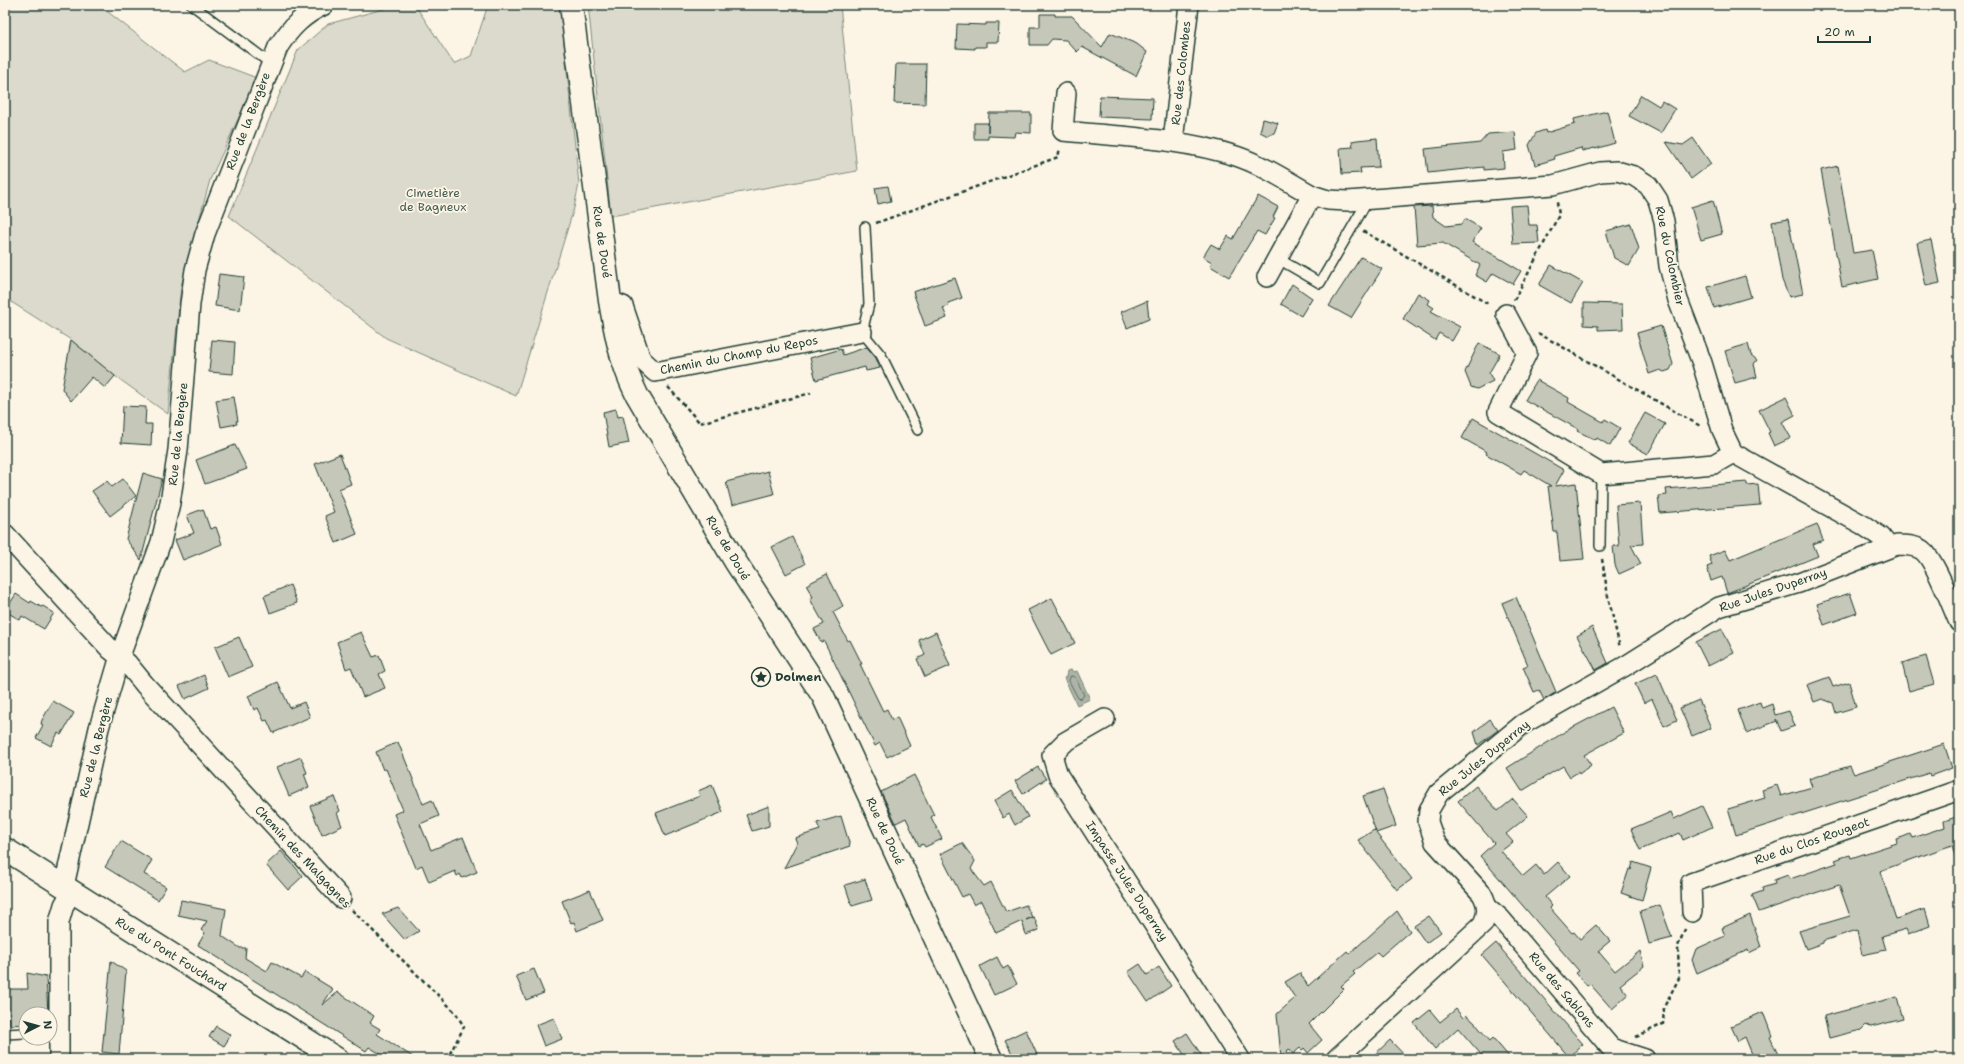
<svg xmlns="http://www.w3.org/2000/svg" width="1964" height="1064" viewBox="0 0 1964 1064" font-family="'Shantell Sans',sans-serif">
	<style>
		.green { fill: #dcdacc; stroke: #7e8c80 }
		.water { fill: #aeb3a7; stroke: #758479 }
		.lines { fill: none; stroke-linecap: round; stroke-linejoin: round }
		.shore { stroke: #586c62; stroke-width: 1 }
		.building { fill: #c5c7b9; stroke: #1f3d34 }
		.lane-casing { stroke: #1f3d34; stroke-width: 12 }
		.street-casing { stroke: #1f3d34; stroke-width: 22 }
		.secondary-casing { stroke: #1f3d34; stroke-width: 25 }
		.path { stroke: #1f3d34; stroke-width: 2.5; stroke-dasharray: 4 3; stroke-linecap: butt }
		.lane { stroke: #fcf5e5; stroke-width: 9 }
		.street { stroke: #fcf5e5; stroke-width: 19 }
		.secondary { stroke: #fcf5e5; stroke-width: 22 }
		.labels { text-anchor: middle; stroke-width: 3.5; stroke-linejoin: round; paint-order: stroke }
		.street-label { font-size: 12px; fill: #1f3d34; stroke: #fcf5e5 }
		.park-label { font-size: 12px; fill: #455c52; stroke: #fcf5e5 }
		.poi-label { font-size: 12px; font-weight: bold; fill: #1f3d34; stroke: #fcf5e5; text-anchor: start }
	</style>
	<rect width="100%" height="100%" fill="#fcf5e5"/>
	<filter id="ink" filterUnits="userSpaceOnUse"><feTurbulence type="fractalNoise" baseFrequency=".025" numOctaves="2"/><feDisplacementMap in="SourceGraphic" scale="8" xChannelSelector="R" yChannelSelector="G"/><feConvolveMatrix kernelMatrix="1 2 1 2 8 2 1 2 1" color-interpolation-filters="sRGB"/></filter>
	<g filter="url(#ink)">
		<g class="green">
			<polygon points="5,5 99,5 185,72 209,60 257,78 210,180 181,286 168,414 115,376 71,340 5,298"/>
			<polygon points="398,5 415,5 454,64 471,56 488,5 560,5 579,184 574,208 516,396 386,338 229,216 298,50 328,24"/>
			<polygon points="588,5 840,5 857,171 611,216"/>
		</g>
		<polygon class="water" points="1071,670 1074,672 1077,671 1090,699 1077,705 1064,678 1066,677 1067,671"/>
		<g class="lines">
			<polygon class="shore" points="1071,676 1075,677 1084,695 1081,699 1078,698 1069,681"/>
		</g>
		<g class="building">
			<polygon points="1040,14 1055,14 1055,16 1072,16 1102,47 1110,33 1137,44 1147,52 1136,76 1082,47 1077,52 1066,40 1052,39 1047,45 1030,45 1030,27 1040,27"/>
			<polygon points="986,23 999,23 998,42 986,42 986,47 975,47 975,49 956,48 957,24 986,25"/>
			<polygon points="896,64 926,64 925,104 894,103"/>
			<polygon points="1641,95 1659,106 1662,101 1675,109 1661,133 1629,116"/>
			<polygon points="1100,96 1153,98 1152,119 1099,117"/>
			<polygon points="1607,111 1615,143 1595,149 1595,148 1582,151 1581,148 1554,156 1555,159 1535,165 1529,145 1536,133 1545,130 1546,133 1575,124 1574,119"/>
			<polygon points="989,113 1031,113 1031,133 1015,132 1014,137 988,136 988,139 974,139 974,123 988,123 988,132"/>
			<polygon points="1263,119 1278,123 1274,133 1268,136 1260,132"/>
			<polygon points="1515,132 1517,150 1503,152 1504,168 1484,170 1484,167 1428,173 1425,149 1480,143 1488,134"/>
			<polygon points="1377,138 1379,167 1360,168 1361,173 1342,174 1340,148 1353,147 1352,141 1357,140"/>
			<polygon points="1693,138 1711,164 1691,179 1666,142 1683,145"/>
			<polygon points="1838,166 1853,253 1872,250 1878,279 1842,287 1821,170"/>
			<polygon points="888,186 891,201 878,204 875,188"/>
			<polygon points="1258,196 1278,207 1273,217 1275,218 1265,235 1257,231 1229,277 1210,266 1212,262 1203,257 1211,244 1220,249 1228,236 1233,239"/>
			<polygon points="1713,200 1722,234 1701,240 1691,207"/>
			<polygon points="1527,205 1529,225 1537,225 1539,243 1513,244 1510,206"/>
			<polygon points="1432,206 1433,217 1446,226 1462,224 1465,219 1481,228 1472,242 1521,271 1513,284 1493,273 1487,282 1475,275 1480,265 1443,243 1417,245 1414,207"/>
			<polygon points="1788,219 1803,294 1789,297 1782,280 1772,222"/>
			<polygon points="1631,224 1639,249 1629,266 1614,258 1606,231"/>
			<polygon points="1931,240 1940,283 1926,286 1917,243"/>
			<polygon points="1361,257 1382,269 1351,318 1329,306"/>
			<polygon points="1551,265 1583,283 1571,303 1539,285"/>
			<polygon points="219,274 244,277 240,310 215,306"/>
			<polygon points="1745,276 1751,297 1714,308 1708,287"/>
			<polygon points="955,278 962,298 948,303 949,306 943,308 947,318 925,326 913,292"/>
			<polygon points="1292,284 1312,298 1301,316 1281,304"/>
			<polygon points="1418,293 1430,300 1428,304 1434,308 1431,311 1460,327 1452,341 1439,333 1435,340 1403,319"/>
			<polygon points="1147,301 1149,319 1127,328 1121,312"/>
			<polygon points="1584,303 1622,304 1623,329 1598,330 1598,326 1584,325"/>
			<polygon points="1661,326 1673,364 1670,370 1664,372 1660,370 1649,374 1637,333"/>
			<polygon points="71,340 115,376 105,388 92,377 71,401 62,389"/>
			<polygon points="212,340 235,342 233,374 209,372"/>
			<polygon points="1479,343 1500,354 1489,373 1493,381 1477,389 1471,387 1465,372"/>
			<polygon points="1748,344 1751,355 1757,360 1754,364 1757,377 1735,383 1725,351"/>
			<polygon points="867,347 876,358 880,368 866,371 865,367 816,380 810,358 841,349 843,355"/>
			<polygon points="1537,380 1569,398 1568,402 1603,422 1605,419 1620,428 1610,446 1597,438 1596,440 1577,431 1578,429 1525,400"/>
			<polygon points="234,397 238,421 236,421 237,424 221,427 216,400"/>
			<polygon points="1786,397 1795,415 1782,422 1791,438 1774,446 1768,433 1770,432 1759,410"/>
			<polygon points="123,406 146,407 145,424 152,424 151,445 121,443"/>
			<polygon points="616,409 618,417 623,416 629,443 609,447 603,412"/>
			<polygon points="1645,413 1665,424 1648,454 1628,443"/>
			<polygon points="1473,418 1564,470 1555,486 1576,483 1584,559 1560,561 1557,532 1554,532 1548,486 1551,486 1524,470 1521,474 1486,454 1487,452 1462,438"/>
			<polygon points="235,445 247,469 205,484 196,460"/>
			<polygon points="340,454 351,484 339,489 357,534 336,543 325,516 334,512 315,464"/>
			<polygon points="768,471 774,494 732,505 726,482"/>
			<polygon points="143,473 162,479 141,560 126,539"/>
			<polygon points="123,479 136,496 110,516 92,491 107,481 112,487"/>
			<polygon points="1747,482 1747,485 1758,484 1760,505 1660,513 1658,496 1667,495 1666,489"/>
			<polygon points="1640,503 1643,544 1631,545 1641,564 1619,574 1615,565 1613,546 1619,546 1616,505"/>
			<polygon points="203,509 210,529 216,527 222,544 183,560 175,540 194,533 187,515"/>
			<polygon points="1817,524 1823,540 1813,544 1818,556 1727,593 1722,577 1711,581 1707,567 1712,565 1709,556 1725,550 1730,560"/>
			<polygon points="792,537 805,564 786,574 772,547"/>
			<polygon points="827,574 843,606 833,612 848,641 850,640 862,664 860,664 883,711 887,709 892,720 897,717 910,746 887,757 880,743 875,746 824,641 821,642 814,629 824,624 810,599 813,597 806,585"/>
			<polygon points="290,585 297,603 270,613 264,596"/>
			<polygon points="1850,593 1857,613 1824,625 1817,604"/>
			<polygon points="16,594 30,603 31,601 41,607 43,606 54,613 44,629 22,616 20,620 5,611"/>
			<polygon points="1516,597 1556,692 1544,700 1539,690 1534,692 1523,667 1528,665 1502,603"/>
			<polygon points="1052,598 1075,643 1051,655 1028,610"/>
			<polygon points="1592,627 1608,663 1596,670 1577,636"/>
			<polygon points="1722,629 1734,653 1708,666 1696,642"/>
			<polygon points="361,632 373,657 379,655 385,671 379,674 385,688 363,697 351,667 346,669 337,642"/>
			<polygon points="936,632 950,666 925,677 917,659 925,655 919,640"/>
			<polygon points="239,637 252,667 228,677 215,647"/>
			<polygon points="1926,656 1934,684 1909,691 1902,663"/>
			<polygon points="1657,674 1677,720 1664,726 1652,699 1644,703 1635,684"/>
			<polygon points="204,675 209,688 185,699 179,686"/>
			<polygon points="1829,677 1833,687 1849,682 1856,707 1836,713 1833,703 1822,699 1814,702 1807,685"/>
			<polygon points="278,682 290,708 304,702 310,717 273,733 267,720 264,721 258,708 254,710 248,696"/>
			<polygon points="1699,700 1711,728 1692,736 1680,708"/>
			<polygon points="53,701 74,713 61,735 58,733 51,746 36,738 43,725 41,724 42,720"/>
			<polygon points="1760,702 1762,708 1772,704 1775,715 1789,711 1795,726 1781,731 1776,719 1777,721 1746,733 1738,710"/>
			<polygon points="1611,707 1624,733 1584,755 1591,765 1579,774 1578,772 1570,777 1563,766 1522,791 1507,768 1566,731"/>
			<polygon points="1490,719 1498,730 1478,745 1474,732"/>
			<polygon points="398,742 423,804 432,800 439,816 420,824 431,850 463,837 477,872 462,878 460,874 457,876 455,871 429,882 422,865 416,868 394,814 403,810 386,769 383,770 376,752"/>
			<polygon points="1944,744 1952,768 1930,776 1929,773 1736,835 1728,809 1765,798 1762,790 1777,785 1781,796 1812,787 1809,779 1826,773 1850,766 1854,774"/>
			<polygon points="301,757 307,773 304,774 309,787 289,796 277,767"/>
			<polygon points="1038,767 1046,779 1023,794 1015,781"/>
			<polygon points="914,775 934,815 931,817 942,839 925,847 923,844 919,846 906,818 896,823 881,792"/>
			<polygon points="712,785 723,812 665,836 656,813 700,796 698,791"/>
			<polygon points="1476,786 1498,811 1513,799 1528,816 1506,834 1513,842 1501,851 1523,876 1536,865 1544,875 1558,862 1570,876 1545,897 1552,906 1550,908 1572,933 1574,932 1580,939 1596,925 1610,941 1598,951 1615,971 1640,951 1644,966 1620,985 1628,995 1612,1009 1590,984 1587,986 1576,973 1579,971 1480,856 1494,843 1458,801"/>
			<polygon points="1383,789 1396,826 1376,833 1412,879 1397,890 1358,840 1374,830 1376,832 1363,796"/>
			<polygon points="1012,790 1028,817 1015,825 1009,814 1003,818 994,801"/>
			<polygon points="334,796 340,811 337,813 342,826 322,835 310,806"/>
			<polygon points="769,806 769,826 752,831 746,815"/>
			<polygon points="1702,806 1712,827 1683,840 1680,833 1640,850 1631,829 1671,812 1674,819"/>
			<polygon points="841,816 850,846 784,868 797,843 795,838 820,830 817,823"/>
			<polygon points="1959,816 1959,859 1956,860 1952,845 1880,871 1896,919 1925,909 1930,926 1908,934 1906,929 1882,936 1886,950 1862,955 1857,930 1823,941 1823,943 1806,949 1799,931 1850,916 1839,885 1759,912 1752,895 1763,891 1762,888 1775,884 1774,880 1788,875 1790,879 1837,863 1835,860 1843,857 1850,855 1851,858 1897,843 1896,839 1903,837 1910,834 1912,838 1945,827 1944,821"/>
			<polygon points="121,841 152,860 144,874 166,887 158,900 105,867"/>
			<polygon points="962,843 975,861 971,869 984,886 991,882 1006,912 1026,905 1032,917 1026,920 1034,917 1039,930 1026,935 1022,921 996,933 981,901 974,905 968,894 962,897 940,854"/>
			<polygon points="281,851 303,876 288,890 266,865"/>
			<polygon points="1633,862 1651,868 1642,900 1621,893 1629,869 1631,870"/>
			<polygon points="865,879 872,900 852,906 845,885"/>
			<polygon points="590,890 603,920 577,931 574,922 571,923 562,901"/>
			<polygon points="181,900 226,909 222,936 240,948 246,948 245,958 267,971 272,962 301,978 305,972 333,989 322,1005 338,992 374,1016 370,1023 380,1029 377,1034 416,1059 389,1059 369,1047 366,1051 198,945 205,933 201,930 207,921 178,915"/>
			<polygon points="1660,905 1672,938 1649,944 1640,911"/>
			<polygon points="398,908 419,931 405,940 382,914"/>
			<polygon points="1397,911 1410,931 1381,956 1377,952 1353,972 1355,974 1341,986 1344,989 1309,1024 1322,1040 1308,1053 1304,1048 1302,1050 1300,1048 1293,1054 1289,1049 1281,1057 1277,1014 1295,998 1285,982 1300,973 1308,986 1347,951 1349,954"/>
			<polygon points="1750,915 1761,947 1749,953 1748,950 1697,973 1692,960 1696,949 1725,936 1722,928"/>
			<polygon points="1429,916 1441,932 1426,943 1414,926"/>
			<polygon points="1496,943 1583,1044 1569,1057 1482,955"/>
			<polygon points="997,957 1003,969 1008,966 1017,984 994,995 980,966"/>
			<polygon points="111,961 126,971 119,1054 102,1052"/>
			<polygon points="1140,964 1147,975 1159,967 1171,986 1148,1002 1128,972"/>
			<polygon points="534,969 544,993 526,1000 516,976"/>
			<polygon points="27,973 46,977 48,1014 26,1014 26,1024 10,1025 9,1009 5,1009 5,989 28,989"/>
			<polygon points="1897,997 1903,1019 1871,1027 1866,1025 1861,1030 1829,1038 1824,1016"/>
			<polygon points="1456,1009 1463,1018 1466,1015 1474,1022 1490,1041 1493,1038 1511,1059 1485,1059 1458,1028 1435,1049 1414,1023 1430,1010 1440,1022"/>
			<polygon points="1763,1012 1772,1036 1770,1037 1780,1059 1754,1059 1745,1037 1738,1041 1731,1026"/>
			<polygon points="554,1018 562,1039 544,1046 536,1025"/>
			<polygon points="216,1026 231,1035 224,1046 209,1037"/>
			<polygon points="1026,1030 1039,1059 1015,1059 1005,1040"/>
			<polygon points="1187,1033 1204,1059 1187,1059 1175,1041"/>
			<polygon points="1390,1040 1408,1059 1370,1059"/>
		</g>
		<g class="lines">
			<defs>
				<g id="lane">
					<polyline points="192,5 270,63"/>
					<polyline points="865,227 869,304 862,332 881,355 918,430"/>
					<polyline points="1277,258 1320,283 1368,200"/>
					<polyline points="1600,546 1601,474"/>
					<polyline points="5,1034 26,1033"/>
				</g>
				<g id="street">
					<path d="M1066 93 1063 131C1121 137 1180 138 1236 156 1263 165 1287 181 1312 195"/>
					<polyline points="1173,141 1189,5"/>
					<polyline points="1267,277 1312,195 1328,200 1348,201 1553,185 1600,172 1617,171 1634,176 1648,185 1658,200 1664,221 1669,266 1678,300 1702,363 1722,430 1733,453 1863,525 1881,537 1889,547"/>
					<polyline points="610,301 623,306 641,359 655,372 862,332"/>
					<polyline points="1506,314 1527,353 1498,412 1601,474 1714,464 1733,453"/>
					<polyline points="5,534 111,650 127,663 145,685 341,898"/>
					<polyline points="1105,719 1065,742 1052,755 1058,775 1240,1059"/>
					<path d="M64 886 99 728 120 656 161 542 170 503 178 450 190 304 195 270 205 234 278 47C291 27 303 15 324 5"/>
					<polyline points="1488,908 1500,918 1611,1048 1645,1059"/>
					<polyline points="1692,912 1691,883 1959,790"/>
					<polyline points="59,1059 59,922 64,905 72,891"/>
					<path d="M1336 1059 1483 924C1488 913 1488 905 1482 894L1435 842 1428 822 1429 810 1439 793 1523 724 1627 665 1719 607 1799 583 1897 545C1905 545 1914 545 1922 550 1935 559 1951 605 1959 622"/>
				</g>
				<g id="secondary">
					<path d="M571 5 610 301C616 336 621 363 637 395L735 561 823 696 991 1059"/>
					<polyline points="5,849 337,1059"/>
				</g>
			</defs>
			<use href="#lane" class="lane-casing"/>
			<use href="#street" class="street-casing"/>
			<use href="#secondary" class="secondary-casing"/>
			<g class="path">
				<polyline points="876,223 1058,157 1060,148"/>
				<polyline points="1363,231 1490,305"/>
				<polyline points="1514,300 1559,215 1557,202"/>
				<polyline points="1538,333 1702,427"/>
				<polyline points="668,387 700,423 811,393"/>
				<polyline points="1602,559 1608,596 1620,648"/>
				<polyline points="352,910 456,1013 464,1027 447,1059"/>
				<polyline points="1636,1037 1663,1024 1664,1007 1679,978 1678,946 1686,927"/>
			</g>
			<use href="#lane" class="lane"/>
			<use href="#street" class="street"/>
			<use href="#secondary" class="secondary"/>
		</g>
	</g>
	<defs>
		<symbol id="sight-ring" viewBox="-11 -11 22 22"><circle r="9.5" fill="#fcf5e5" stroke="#1f3d34" stroke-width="1.5"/><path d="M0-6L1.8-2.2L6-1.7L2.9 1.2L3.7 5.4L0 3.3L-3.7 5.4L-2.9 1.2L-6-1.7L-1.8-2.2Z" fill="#1f3d34"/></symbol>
	</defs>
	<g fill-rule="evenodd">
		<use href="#sight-ring" x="750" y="666" width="22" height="22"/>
	</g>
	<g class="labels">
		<g class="street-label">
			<text transform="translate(1181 73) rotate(-84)" y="4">Rue des Colombes</text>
			<text transform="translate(248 121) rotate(-69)" y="4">Rue de la Bergère</text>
			<text transform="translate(602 242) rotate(82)" y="4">Rue de Doué</text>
			<text transform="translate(1670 256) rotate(78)" y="4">Rue du Colombier</text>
			<text transform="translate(739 355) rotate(-11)" y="4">Chemin du Champ du Repos</text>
			<text transform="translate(178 434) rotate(-84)" y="4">Rue de la Bergère</text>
			<text transform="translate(728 548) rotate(59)" y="4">Rue de Doué</text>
			<text transform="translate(1773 590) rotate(-19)" y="4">Rue Jules Duperray</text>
			<text transform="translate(96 747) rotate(-76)" y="4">Rue de la Bergère</text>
			<text transform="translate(1484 758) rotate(-39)" y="4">Rue Jules Duperray</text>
			<text transform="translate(885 831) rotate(65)" y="4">Rue de Doué</text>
			<text transform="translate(1812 841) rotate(-19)" y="4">Rue du Clos Rougeot</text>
			<text transform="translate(303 857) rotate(47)" y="4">Chemin des Malgagnes</text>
			<text transform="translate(1127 881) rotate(57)" y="4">Impasse Jules Duperray</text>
			<text transform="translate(171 954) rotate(32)" y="4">Rue du Pont Fouchard</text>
			<text transform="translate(1562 990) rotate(50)" y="4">Rue des Sablons</text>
		</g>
		<g class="park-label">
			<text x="433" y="197">Cimetière<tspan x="433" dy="14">de Bagneux</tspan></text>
		</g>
		<g class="poi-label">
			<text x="775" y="681">Dolmen</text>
		</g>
	</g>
	<rect width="1964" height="1064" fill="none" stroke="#fcf5e5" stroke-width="20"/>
	<rect x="10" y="10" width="1944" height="1044" fill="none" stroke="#1f3d34" stroke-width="1.5" filter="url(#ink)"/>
	<g transform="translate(38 1026) rotate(84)"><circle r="19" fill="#fcf5e5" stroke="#a4ab9e"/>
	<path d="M0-3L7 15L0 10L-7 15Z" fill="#1f3d34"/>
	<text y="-6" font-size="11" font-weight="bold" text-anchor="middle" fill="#1f3d34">N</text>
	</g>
	<path d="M1818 36v6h52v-6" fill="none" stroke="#1f3d34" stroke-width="2"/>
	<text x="1824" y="36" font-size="12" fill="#1f3d34" stroke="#fcf5e5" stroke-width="3" paint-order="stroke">20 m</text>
</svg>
